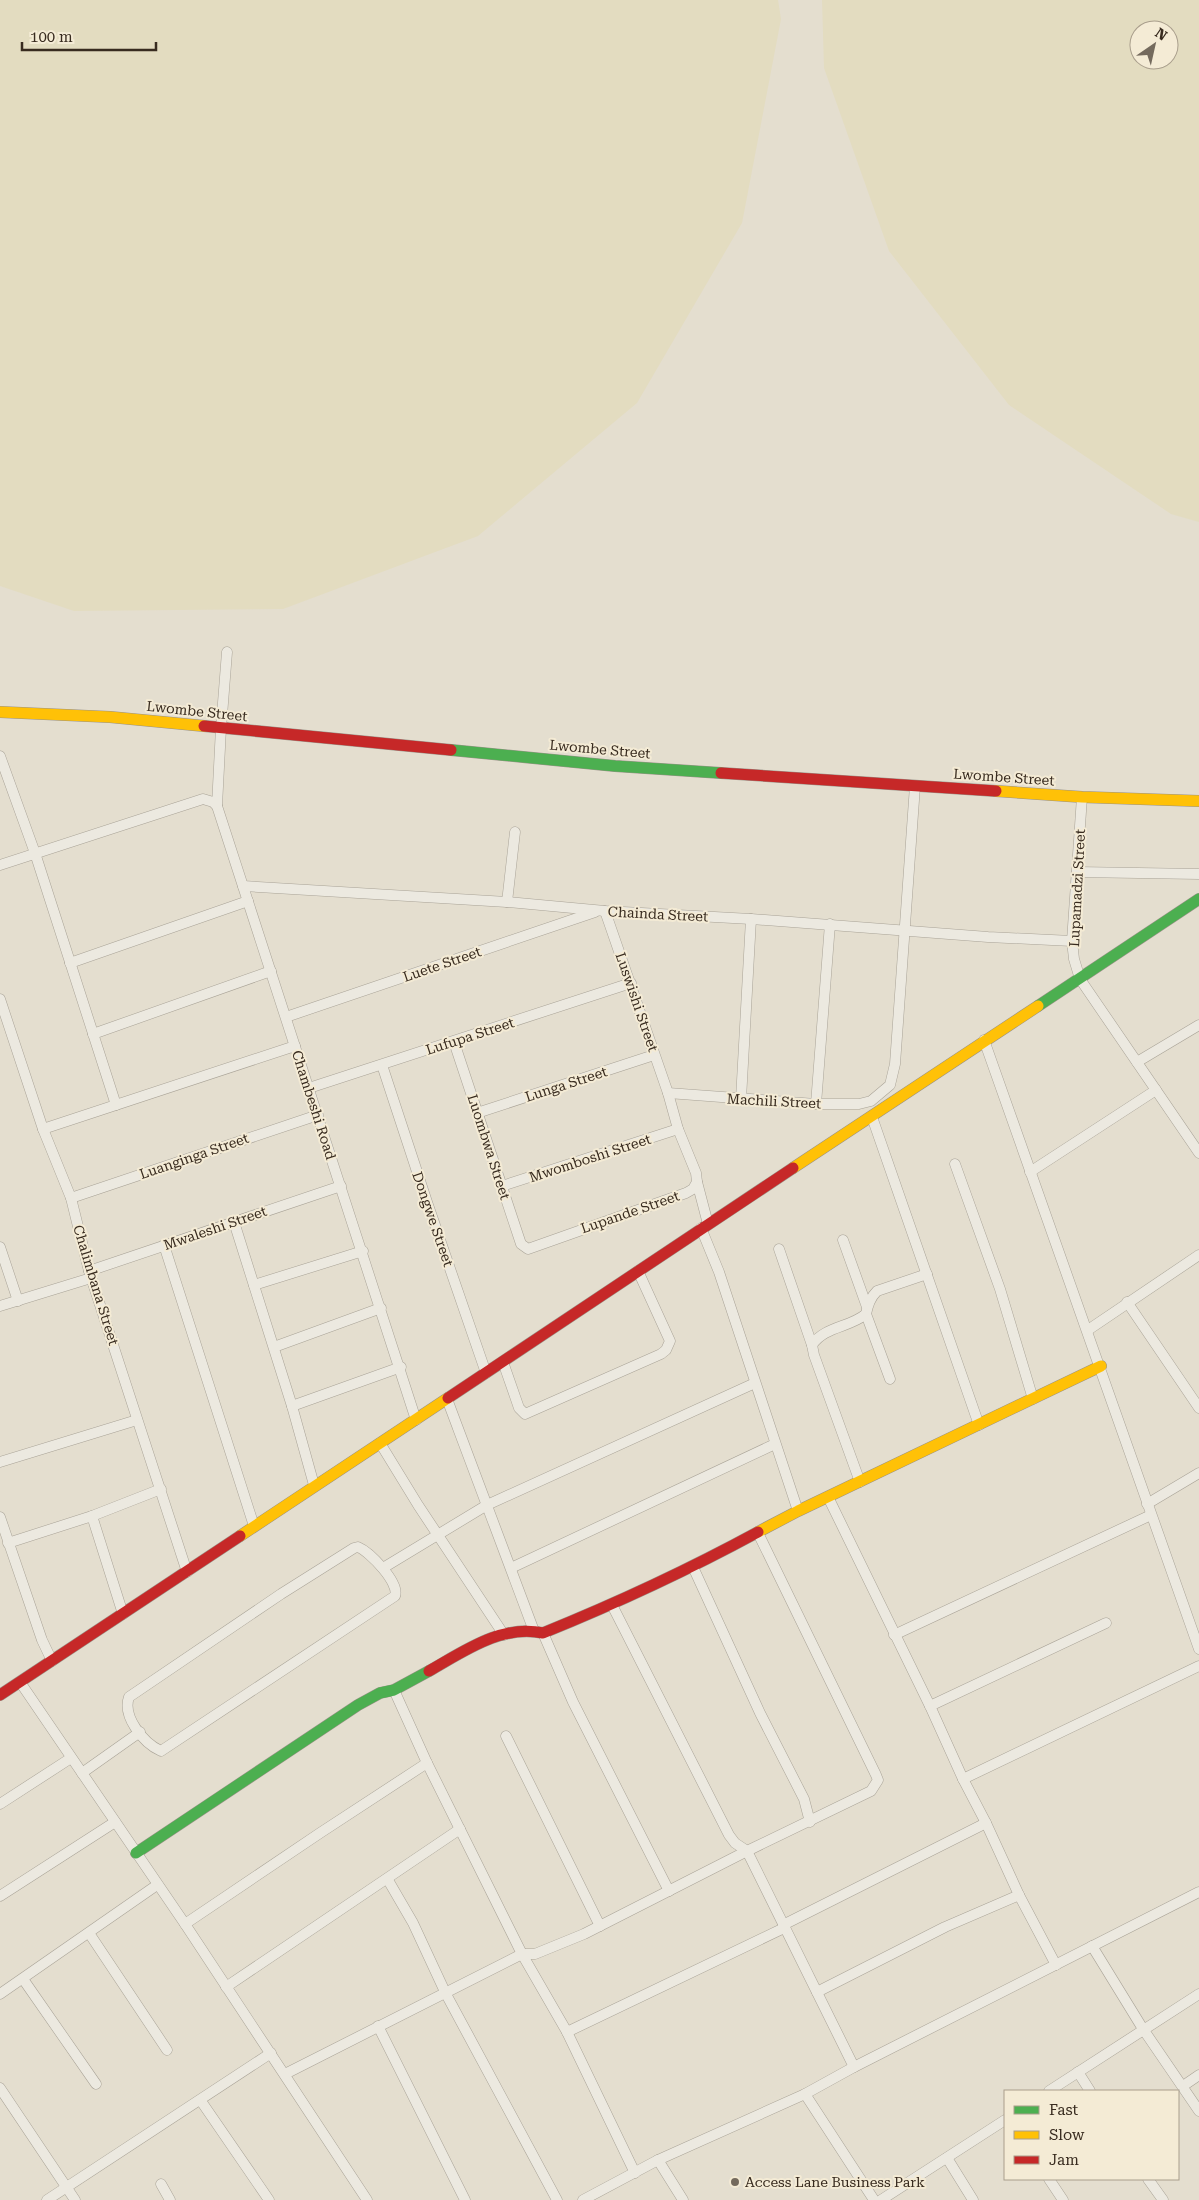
<svg xmlns="http://www.w3.org/2000/svg" width="1199" height="2200" viewBox="0 0 1199 2200" font-family="'Roboto Serif',serif">
	<style>
		.farmland { fill: #e3dcc0; fill-rule: evenodd }
		.lines { fill: none; stroke-linecap: round; stroke-linejoin: round }
		.street-casing { stroke: #a9a397; stroke-width: 11 }
		.fast-casing { stroke: #999288; stroke-width: 12 }
		.slow-casing { stroke: #999288; stroke-width: 12 }
		.jam-casing { stroke: #999288; stroke-width: 12 }
		.street { stroke: #ece9e0; stroke-width: 10 }
		.fast { stroke: #4caf50; stroke-width: 11 }
		.slow { stroke: #ffc107; stroke-width: 11 }
		.jam { stroke: #c62828; stroke-width: 11 }
		.poi-dot { fill: #746a5d; stroke: #f4ebd5; stroke-width: 2 }
		.labels { text-anchor: middle; stroke-width: 4; stroke-linejoin: round; paint-order: stroke }
		.street-label { font-size: 14px; fill: #382b1f; stroke: #f4ebd5 }
		.poi-label { font-size: 14px; fill: #382b1f; stroke: #f4ebd5; text-anchor: start }
	</style>
	<rect width="100%" height="100%" fill="#e4decf"/>
	<g class="farmland">
		<polygon points="0,0 778,0 781,19 742,223 637,403 478,536 283,609 74,611 0,586"/>
		<path d="M822 0H1199V522L1171 514 1009 405 889 251 824 68ZM1139 30H1169V60H1139Z"/>
	</g>
	<g class="lines">
		<defs>
			<g id="street">
				<polyline points="0,756 35,853 116,1105"/>
				<polyline points="1082,797 1072,941 1074,959 1080,979 1199,1153"/>
				<polyline points="217,806 221,728 227,652"/>
				<polyline points="0,865 203,799 213,802 217,806 416,1420"/>
				<polyline points="1077,872 1199,874"/>
				<polyline points="243,886 507,902 605,911 751,919 988,937 1072,941"/>
				<polyline points="507,902 515,832"/>
				<polyline points="70,963 248,901"/>
				<polyline points="0,999 43,1129 71,1198 89,1271 187,1572"/>
				<polyline points="286,1017 595,912"/>
				<polyline points="93,1034 271,971"/>
				<polyline points="984,1040 1199,1649"/>
				<polyline points="454,1042 521,1244 528,1249 686,1193 693,1189 697,1182 696,1173 678,1129 668,1093 605,911"/>
				<polyline points="1137,1062 1199,1025"/>
				<polyline points="382,1065 427,1202 486,1373"/>
				<polyline points="309,1088 631,983"/>
				<polyline points="668,1093 816,1104 859,1104 871,1101 890,1085 895,1064 915,786"/>
				<polyline points="741,1099 751,919"/>
				<polyline points="816,1104 830,924"/>
				<polyline points="477,1113 654,1055"/>
				<polyline points="872,1117 979,1425"/>
				<polyline points="43,1129 295,1046"/>
				<polyline points="955,1164 1000,1289 1033,1399"/>
				<polyline points="1030,1172 1156,1090"/>
				<polyline points="697,1182 708,1224"/>
				<polyline points="502,1186 678,1129"/>
				<polyline points="71,1198 318,1115"/>
				<polyline points="234,1222 292,1406 314,1485"/>
				<polyline points="701,1228 719,1272 798,1511"/>
				<polyline points="843,1240 867,1307"/>
				<polyline points="164,1245 254,1526"/>
				<polyline points="0,1247 18,1301"/>
				<polyline points="779,1249 812,1345 814,1355 860,1482"/>
				<polyline points="89,1271 341,1186"/>
				<polyline points="254,1285 363,1251"/>
				<polyline points="1127,1302 1199,1408"/>
				<polyline points="0,1306 91,1278"/>
				<polyline points="1088,1330 1199,1255"/>
				<path d="M812 1345C825 1326 849 1328 866 1314"/>
				<polyline points="274,1347 381,1308"/>
				<polyline points="503,1362 519,1408 525,1414 661,1354 666,1350 670,1341 638,1271"/>
				<path d="M890 1379 866 1314C868 1305 870 1298 877 1291L927 1274"/>
				<polyline points="447,1399 534,1631"/>
				<polyline points="292,1406 401,1367"/>
				<polyline points="380,1443 418,1505 504,1635"/>
				<polyline points="0,1462 137,1420"/>
				<polyline points="828,1497 930,1706 963,1779 986,1823 1019,1895 1056,1965"/>
				<polyline points="1147,1504 1199,1473"/>
				<polyline points="92,1516 161,1489"/>
				<polyline points="0,1517 42,1640 52,1661"/>
				<polyline points="8,1543 92,1516 123,1614"/>
				<path d="M358 1547C370 1552 400 1583 395 1596L161 1751C143 1743 122 1716 129 1697L281 1594 354 1548Z"/>
				<polyline points="693,1567 760,1713 804,1799 810,1822"/>
				<polyline points="383,1568 487,1505 755,1383"/>
				<polyline points="511,1568 775,1444"/>
				<polyline points="612,1605 729,1835 735,1843 747,1851 854,2067"/>
				<polyline points="543,1633 573,1702 669,1891"/>
				<polyline points="894,1635 1151,1515"/>
				<polyline points="20,1682 185,1924 367,2200"/>
				<polyline points="394,1690 427,1763 522,1954 567,2032 635,2173"/>
				<polyline points="930,1706 1106,1623"/>
				<polyline points="506,1736 600,1926"/>
				<polyline points="82,1773 140,1732"/>
				<polyline points="963,1779 1199,1666"/>
				<polyline points="0,1804 71,1758"/>
				<polyline points="388,1880 413,1923 446,1994 557,2200"/>
				<polyline points="0,1896 115,1822"/>
				<polyline points="185,1924 320,1833 427,1763"/>
				<polyline points="783,1925 986,1823"/>
				<polyline points="89,1933 167,2050"/>
				<polyline points="1092,1946 1143,2029 1199,2111"/>
				<polyline points="23,1979 96,2084"/>
				<polyline points="226,1987 460,1829"/>
				<polyline points="817,1992 945,1927 1019,1895"/>
				<polyline points="0,1994 157,1885"/>
				<polyline points="378,2026 465,2200"/>
				<polyline points="567,2032 784,1928"/>
				<polyline points="1078,2072 1090,2091"/>
				<polyline points="285,2074 522,1954 535,1954 584,1934 747,1851 871,1791 878,1780 876,1775 758,1533"/>
				<polyline points="1183,2086 1199,2075"/>
				<polyline points="0,2088 75,2200"/>
				<polyline points="1049,2091 1199,1994"/>
				<polyline points="805,2094 874,2200"/>
				<polyline points="201,2101 269,2200"/>
				<polyline points="947,2158 973,2200"/>
				<polyline points="658,2160 683,2200"/>
				<polyline points="1049,2179 1063,2200"/>
				<polyline points="1148,2179 1163,2200"/>
				<polyline points="161,2184 170,2200"/>
				<polyline points="47,2200 271,2053"/>
				<polyline points="583,2200 658,2160 805,2094 854,2067 1199,1892"/>
				<polyline points="881,2200 1005,2120"/>
			</g>
			<g id="fast">
				<polyline points="451,750 615,766 721,773"/>
				<polyline points="1038,1006 1199,899"/>
				<polyline points="136,1853 358,1705 380,1693 394,1690 429,1671"/>
			</g>
			<g id="slow">
				<polyline points="0,712 110,717 204,726"/>
				<polyline points="996,791 1082,797 1199,801"/>
				<polyline points="793,1168 1038,1006"/>
				<polyline points="758,1532 798,1511 1101,1366"/>
				<polyline points="240,1536 448,1398"/>
			</g>
			<g id="jam">
				<polyline points="204,726 451,750"/>
				<polyline points="721,773 996,791"/>
				<polyline points="448,1398 793,1168"/>
				<path d="M429 1671C463 1652 501 1624 543 1633 617 1603 688 1570 758 1532"/>
				<polyline points="0,1695 240,1536"/>
			</g>
		</defs>
		<use href="#street" class="street-casing"/>
		<use href="#fast" class="fast-casing"/>
		<use href="#slow" class="slow-casing"/>
		<use href="#jam" class="jam-casing"/>
		<use href="#street" class="street"/>
		<use href="#fast" class="fast"/>
		<use href="#slow" class="slow"/>
		<use href="#jam" class="jam"/>
	</g>
	<circle class="poi-dot" cx="735" cy="2182" r="5"/>
	<g class="labels">
		<g class="street-label">
			<text transform="translate(197 711) rotate(6)" y="5">Lwombe Street</text>
			<text transform="translate(600 749) rotate(5)" y="5">Lwombe Street</text>
			<text transform="translate(1004 777) rotate(4)" y="5">Lwombe Street</text>
			<text transform="translate(1077 888) rotate(-87)" y="5">Lupamadzi Street</text>
			<text transform="translate(658 914) rotate(3)" y="5">Chainda Street</text>
			<text transform="translate(442 964) rotate(-19)" y="5">Luete Street</text>
			<text transform="translate(637 1002) rotate(71)" y="5">Luswishi Street</text>
			<text transform="translate(470 1036) rotate(-18)" y="5">Lufupa Street</text>
			<text transform="translate(566 1084) rotate(-18)" y="5">Lunga Street</text>
			<text transform="translate(774 1101) rotate(3)" y="5">Machili Street</text>
			<text transform="translate(314 1105) rotate(72)" y="5">Chambeshi Road</text>
			<text transform="translate(489 1147) rotate(72)" y="5">Luombwa Street</text>
			<text transform="translate(194 1156) rotate(-19)" y="5">Luanginga Street</text>
			<text transform="translate(590 1158) rotate(-18)" y="5">Mwomboshi Street</text>
			<text transform="translate(630 1212) rotate(-19)" y="5">Lupande Street</text>
			<text transform="translate(433 1219) rotate(71)" y="5">Dongwe Street</text>
			<text transform="translate(215 1228) rotate(-19)" y="5">Mwaleshi Street</text>
			<text transform="translate(96 1285) rotate(73)" y="5">Chalimbana Street</text>
		</g>
		<g class="poi-label">
			<text x="745" y="2187">Access Lane Business Park</text>
		</g>
	</g>
	<rect x="1004" y="2090" width="175" height="90" fill="#f4ebd5" stroke="#a99e8c"/>
	<rect x="1014" y="2106" width="25" height="8" fill="#4caf50" stroke="#a99e8c"/>
	<text x="1049" y="2115" font-size="15" fill="#382b1f">Fast</text>
	<rect x="1014" y="2131" width="25" height="8" fill="#ffc107" stroke="#a99e8c"/>
	<text x="1049" y="2140" font-size="15" fill="#382b1f">Slow</text>
	<rect x="1014" y="2156" width="25" height="8" fill="#c62828" stroke="#a99e8c"/>
	<text x="1049" y="2165" font-size="15" fill="#382b1f">Jam</text>
	<g transform="translate(1154 45) rotate(34)"><circle r="24" fill="#f4ebd5" stroke="#a99e8c"/>
	<path d="M0-4L9 19L0 12L-9 19Z" fill="#746a5d"/>
	<text y="-8" font-size="14" font-weight="bold" text-anchor="middle" fill="#382b1f">N</text>
	</g>
	<path d="M22 42v8h134v-8" fill="none" stroke="#382b1f" stroke-width="2.5"/>
	<text x="30" y="42" font-size="15" fill="#382b1f" stroke="#f4ebd5" stroke-width="4" paint-order="stroke">100 m</text>
</svg>
